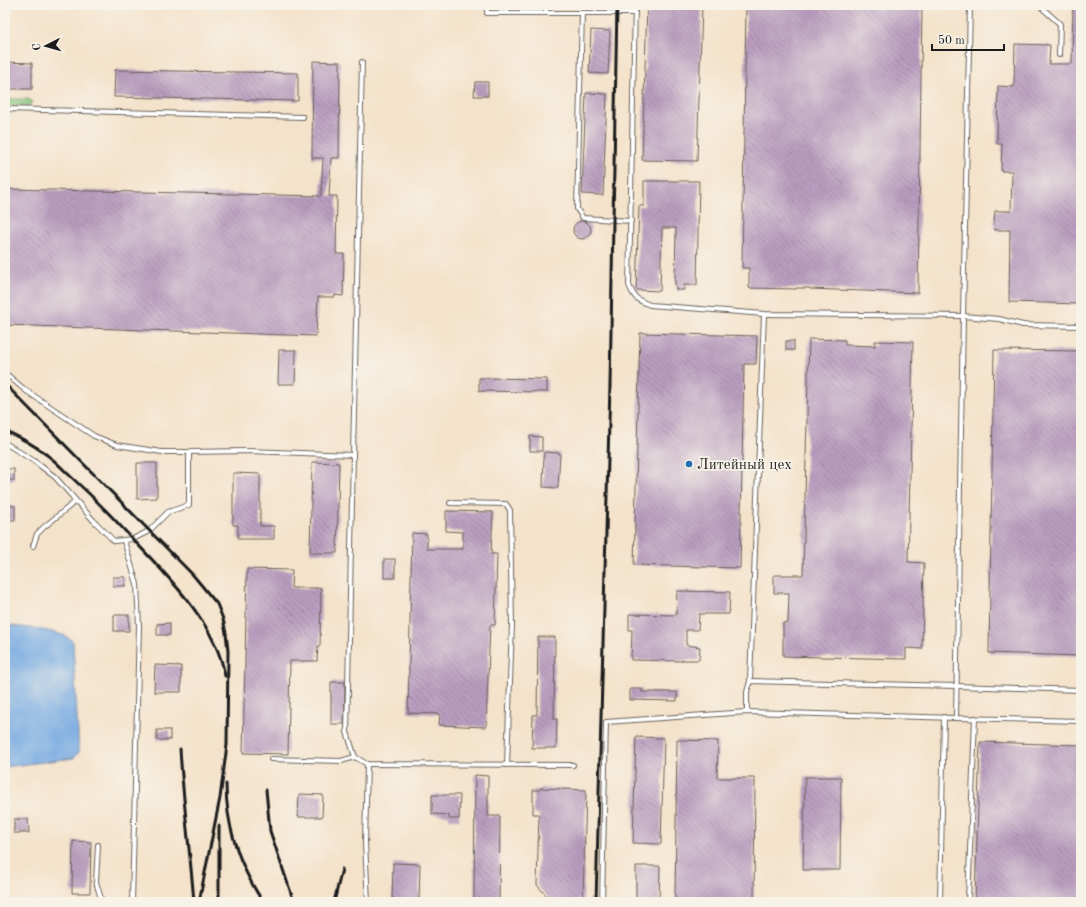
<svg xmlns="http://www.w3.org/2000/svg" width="1086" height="907" viewBox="0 0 1086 907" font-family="'Old Standard TT',serif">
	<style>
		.green { fill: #88c67d; stroke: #52714c }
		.water { fill: #75a9e2; stroke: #48627f }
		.building { fill: url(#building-back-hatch) }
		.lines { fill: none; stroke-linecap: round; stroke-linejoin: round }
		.service-casing { stroke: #686159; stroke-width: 6 }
		.service { stroke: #fff; stroke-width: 4 }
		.rail { stroke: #1c1c1c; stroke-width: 3 }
		.poi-dot { fill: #1f6fb2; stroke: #f7f3e8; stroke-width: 1.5 }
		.labels { text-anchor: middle; stroke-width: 3.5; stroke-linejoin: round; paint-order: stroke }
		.poi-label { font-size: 15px; fill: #1c1c1c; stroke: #f7f3e8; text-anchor: start }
	</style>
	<defs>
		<pattern id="building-back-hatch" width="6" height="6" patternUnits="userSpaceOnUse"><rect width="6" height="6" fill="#ba9dc0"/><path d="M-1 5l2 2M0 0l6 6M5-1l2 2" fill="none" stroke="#967f9b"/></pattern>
	</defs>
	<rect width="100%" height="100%" fill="#f7f3e8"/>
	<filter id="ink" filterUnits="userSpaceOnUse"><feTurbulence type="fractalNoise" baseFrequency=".025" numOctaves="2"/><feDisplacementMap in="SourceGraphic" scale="8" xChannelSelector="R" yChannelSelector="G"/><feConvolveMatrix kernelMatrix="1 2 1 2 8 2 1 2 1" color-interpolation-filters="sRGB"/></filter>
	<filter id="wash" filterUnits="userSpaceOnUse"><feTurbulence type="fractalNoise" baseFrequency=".012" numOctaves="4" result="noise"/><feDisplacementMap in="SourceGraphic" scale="16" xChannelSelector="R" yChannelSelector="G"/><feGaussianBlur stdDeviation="0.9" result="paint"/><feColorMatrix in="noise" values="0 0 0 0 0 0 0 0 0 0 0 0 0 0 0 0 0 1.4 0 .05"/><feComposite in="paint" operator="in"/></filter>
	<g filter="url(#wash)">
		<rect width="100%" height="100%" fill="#f4e2ca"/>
		<polygon class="green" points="5,99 28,99 32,101 32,103 28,106 5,106"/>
		<path class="water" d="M5 625C20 627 66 630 73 642L79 752 74 758 5 767Z"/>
		<g id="blocks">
			<g class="building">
				<polygon points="647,5 702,5 697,161 642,160"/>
				<polygon points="746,5 922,5 918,293 810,289 810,288 796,288 796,289 749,288 749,268 742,268"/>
				<polygon points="1073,5 1081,5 1081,304 1009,302 1010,230 995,230 994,223 995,211 1011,211 1012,171 1001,171 1002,144 997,144 998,86 1014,87 1015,44 1050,45 1049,64 1072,64"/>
				<polygon points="591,30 610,31 608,74 589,73"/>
				<polygon points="313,61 340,62 339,158 331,158 329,196 337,196 336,254 344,254 343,296 335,295 335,297 318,297 316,336 5,325 5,189 321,196 323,158 312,158"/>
				<polygon points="5,62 32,63 32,89 5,89"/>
				<polygon points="115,70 298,73 298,101 114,97"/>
				<polygon points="475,82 488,82 488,96 474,96"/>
				<polygon points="586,93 607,94 603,195 582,194"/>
				<polygon points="644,181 699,181 697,285 684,285 684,290 676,290 676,285 675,285 676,228 662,228 660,291 636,290 639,206 644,206"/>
				<circle cx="582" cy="230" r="9"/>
				<polygon points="640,333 757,336 756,364 744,364 740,568 634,565"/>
				<polygon points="809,339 845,340 845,345 875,346 875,341 913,342 908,562 924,563 922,649 906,648 906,659 783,656 783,623 788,623 789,593 774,593 774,575 803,575"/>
				<rect x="786" y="341" width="8" height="9"/>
				<polygon points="279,350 296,350 295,384 278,384"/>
				<polygon points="994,350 1081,351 1081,656 989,653"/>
				<polygon points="479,378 547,379 547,392 479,391"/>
				<polygon points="530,436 542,437 542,451 530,451"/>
				<polygon points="544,452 560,453 558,488 543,487"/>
				<polygon points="312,462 339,463 337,553 310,553"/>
				<polygon points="137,463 157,463 157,498 137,499"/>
				<rect x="5" y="469" width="9" height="11"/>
				<polygon points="233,473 260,474 260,526 274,526 274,539 238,539 238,525 233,525"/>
				<polygon points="5,505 15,506 15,520 5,520"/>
				<polygon points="446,511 493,512 491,554 497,554 495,625 490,625 486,727 439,725 440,714 408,713 412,533 427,534 427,549 463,549 463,532 446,531"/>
				<rect x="384" y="559" width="11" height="19"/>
				<polygon points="247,569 292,570 291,588 321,588 320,646 318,646 317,661 290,661 288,754 243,753"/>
				<rect x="113" y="577" width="12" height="9"/>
				<polygon points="677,591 730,592 729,614 699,614 698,630 686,630 686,645 700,647 699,660 682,660 682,661 631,660 632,630 629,630 629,614 676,615"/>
				<rect x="114" y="615" width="15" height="16"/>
				<polygon points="170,623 170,635 157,635 157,624"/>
				<polygon points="538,637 555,637 554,719 557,719 556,748 532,748 533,715 537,715"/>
				<polygon points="155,665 181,666 181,692 154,692"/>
				<polygon points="331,682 345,682 344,724 331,724"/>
				<polygon points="630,689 642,689 642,692 677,692 677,701 630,700"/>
				<rect x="157" y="730" width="13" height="10"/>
				<polygon points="636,737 664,738 661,844 633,843"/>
				<polygon points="677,740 718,741 717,778 755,778 754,902 675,902"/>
				<polygon points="980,742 1081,745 1081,902 975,902"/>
				<polygon points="475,775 488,776 488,816 500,816 499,902 474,902"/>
				<polygon points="805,777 841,777 840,870 803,870"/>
				<polygon points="540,788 586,790 583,902 552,902 537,885 539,814 533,814 533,790 540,790"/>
				<polygon points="299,794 323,795 322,817 298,817"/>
				<polygon points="432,795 460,795 459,819 449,819 449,815 432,814"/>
				<polygon points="14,819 28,819 29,833 14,833"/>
				<polygon points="73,841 91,842 90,893 72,893"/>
				<polygon points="393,863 420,864 419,902 392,902"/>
				<polygon points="636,866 660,866 659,902 636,902"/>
			</g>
		</g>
	</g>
	<g filter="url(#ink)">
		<use href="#blocks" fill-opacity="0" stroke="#686159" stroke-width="1"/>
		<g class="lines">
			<defs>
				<g id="service">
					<polyline points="487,5 487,13 582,13 577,209 583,218 631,221"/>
					<path d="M635 5 629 285C634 298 637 300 650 305L764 314 963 316 999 319 1023 325 1081 326"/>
					<polyline points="970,5 963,316 956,718 1081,721"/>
					<polyline points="1039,5 1060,24 1059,55"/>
					<polyline points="546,13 546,5"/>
					<polyline points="582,13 635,13"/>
					<polyline points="5,109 303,117"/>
					<polyline points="5,373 25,390 94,436 117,445 162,452 189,452"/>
					<polyline points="5,443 34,461 55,477 94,521 114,541 133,539 149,531 168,512 189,505 189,452 246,451 353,455 362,62"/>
					<polyline points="353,455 347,732 355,757 367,764 573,765"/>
					<polyline points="450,503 506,504 510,510 512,625 507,765"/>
					<polyline points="124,541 137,584 139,626 132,902"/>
					<polyline points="33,546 37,534 44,527 76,501"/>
					<polyline points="750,681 764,314"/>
					<polyline points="747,712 747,692 750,681 957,686 1081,690"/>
					<polyline points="271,759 341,761 355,757"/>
					<polyline points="367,764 365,843 368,902"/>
					<polyline points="98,845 96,882 102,902"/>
					<polyline points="602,902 606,722 747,712 956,718"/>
					<polyline points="940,902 944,717"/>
					<polyline points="968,902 975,718"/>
				</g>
			</defs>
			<use href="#service" class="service-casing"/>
			<use href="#service" class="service"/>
			<g class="rail">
				<polyline points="5,384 193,575 217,604 223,619 226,633 228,651 227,745 220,798 199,902"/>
				<path d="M5 431C20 437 34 445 47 455 54 460 61 467 67 473 88 492 108 512 127 533 163 572 216 621 225 676"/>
				<path d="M180 749C183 800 190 851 194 902"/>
				<path d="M226 784C226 826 240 867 263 902"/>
				<polyline points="266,790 270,831 294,902"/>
				<polyline points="219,902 219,826"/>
				<polyline points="334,902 342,869"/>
				<polyline points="596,902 610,385 617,5"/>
			</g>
		</g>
	</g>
	<circle class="poi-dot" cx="689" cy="464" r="4"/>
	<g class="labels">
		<g class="poi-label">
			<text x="697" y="469">Литейный цех</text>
		</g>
	</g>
	<rect width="1086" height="907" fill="none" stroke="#f7f3e8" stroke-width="20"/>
	<g transform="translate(46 46) rotate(264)" stroke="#f7f3e8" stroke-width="3" paint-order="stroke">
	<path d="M0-3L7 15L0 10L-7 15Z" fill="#1c1c1c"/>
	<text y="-6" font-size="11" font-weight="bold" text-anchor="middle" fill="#1c1c1c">С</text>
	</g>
	<path d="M932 44v6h72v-6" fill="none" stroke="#1c1c1c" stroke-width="2"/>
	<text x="938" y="44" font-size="12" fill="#1c1c1c" stroke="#f7f3e8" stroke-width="3" paint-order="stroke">50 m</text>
</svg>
